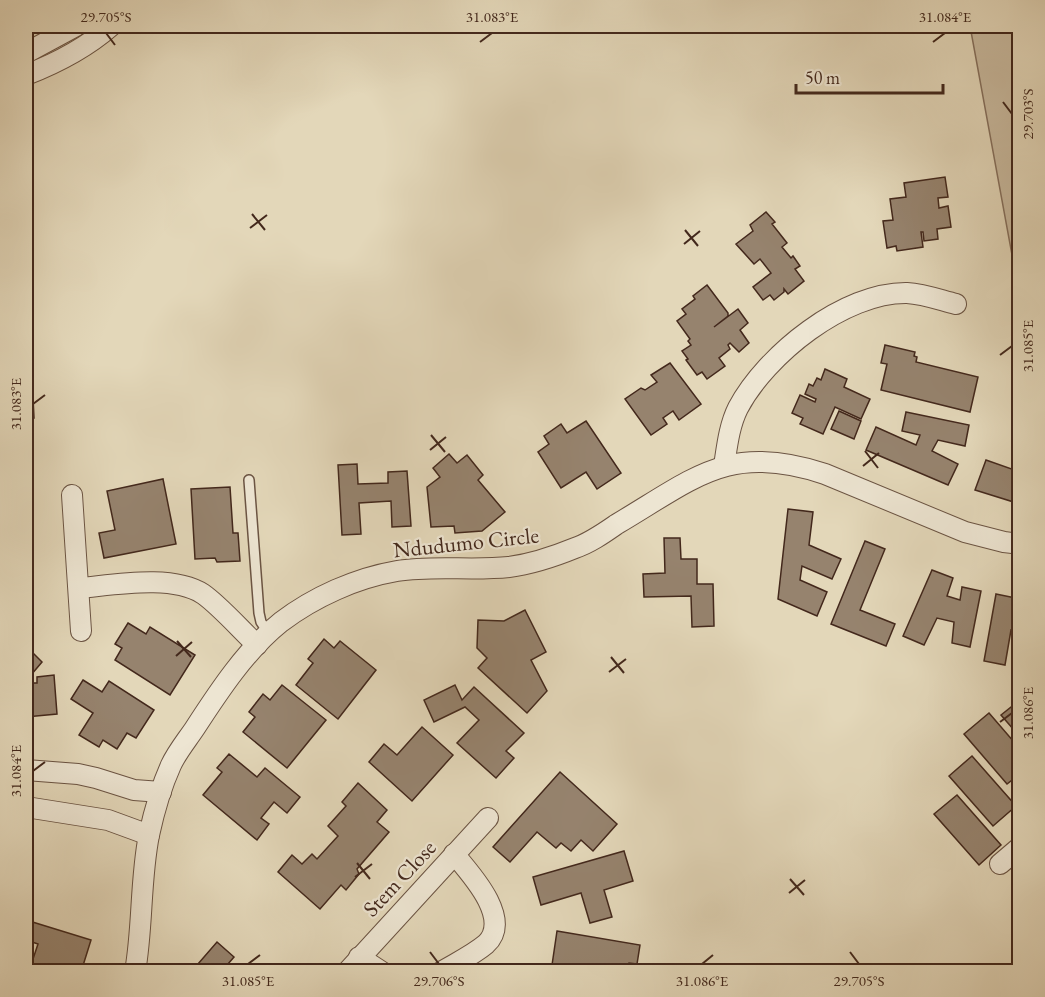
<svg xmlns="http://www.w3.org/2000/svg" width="1045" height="997" viewBox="0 0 1045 997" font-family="'EB Garamond',serif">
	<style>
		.green { fill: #c8b99e; stroke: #86705d; stroke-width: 1.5 }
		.building { fill: #96836e; stroke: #43281c; stroke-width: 1.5 }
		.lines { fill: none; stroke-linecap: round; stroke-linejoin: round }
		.service-casing { stroke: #6b5443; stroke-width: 12 }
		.minor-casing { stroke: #6b5443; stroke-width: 22 }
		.service { stroke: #ede5d2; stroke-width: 9 }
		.minor { stroke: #ede5d2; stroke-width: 20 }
		.ticks { fill: none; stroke: #43281c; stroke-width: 2 }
		.labels { text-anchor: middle; stroke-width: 4.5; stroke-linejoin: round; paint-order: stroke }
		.street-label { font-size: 22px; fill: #43281c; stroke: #ede5d2 }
		.neatline { fill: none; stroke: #43281c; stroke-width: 2 }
		.ticks-label { font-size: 15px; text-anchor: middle; fill: #43281c }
	</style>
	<rect width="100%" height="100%" fill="#e3d7b9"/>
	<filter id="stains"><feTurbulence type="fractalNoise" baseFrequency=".00333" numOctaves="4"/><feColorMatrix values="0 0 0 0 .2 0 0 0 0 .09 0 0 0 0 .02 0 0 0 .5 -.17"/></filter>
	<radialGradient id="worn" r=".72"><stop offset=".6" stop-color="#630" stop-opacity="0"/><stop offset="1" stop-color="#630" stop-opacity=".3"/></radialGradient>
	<polygon class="green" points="970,26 1019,26 1019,293"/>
	<g class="building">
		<polygon points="945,177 948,197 938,198 939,208 948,206 951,227 937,229 938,239 924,241 923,232 921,232 923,247 897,251 896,246 887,248 883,221 893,220 890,199 906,197 904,183"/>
		<polygon points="766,212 775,222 772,224 787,243 782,247 791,258 793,256 800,266 795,269 804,281 788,294 784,289 784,292 774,300 770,295 763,300 753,287 771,273 760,259 754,264 736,244 753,231 750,225"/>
		<polygon points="707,285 728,313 728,316 714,327 738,309 748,323 740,330 749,343 739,352 730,343 728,345 730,349 719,358 725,366 707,379 702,372 697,375 686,360 688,359 682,351 691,345 688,341 690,339 677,321 686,314 682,309 695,299 693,296"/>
		<polygon points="885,345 915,352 914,356 917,357 916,362 978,377 970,412 881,390 887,364 881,363"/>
		<polygon points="670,363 701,404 679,420 673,411 663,418 667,424 651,435 625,399 641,388 645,390 657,382 651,375"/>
		<polygon points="825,369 847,379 844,387 870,399 861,419 835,407 823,434 800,424 803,418 792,413 800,395 815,402 816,399 805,394 809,384 813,386 817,378 821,380"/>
		<polygon points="26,378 32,378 34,418 26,418"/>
		<polygon points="839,411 861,421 854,439 831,429"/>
		<polygon points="906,412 969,425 965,446 938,440 932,451 958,464 948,485 866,450 876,427 916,445 920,435 902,431"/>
		<polygon points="586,421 621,473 597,489 586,472 561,488 538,452 549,444 544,436 561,424 567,433"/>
		<polygon points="449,454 457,463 467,455 483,475 478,480 505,512 482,531 455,533 454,526 431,527 427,487 440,477 433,468"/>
		<polygon points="986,460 1020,472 1020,504 975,490"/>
		<polygon points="357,464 358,484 388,483 388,472 407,471 411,526 392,527 391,501 359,503 361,534 342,535 338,465"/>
		<polygon points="26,475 31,476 26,496"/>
		<polygon points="163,479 176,544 104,558 99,533 115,530 107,491"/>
		<polygon points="230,487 233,533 238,533 240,561 217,562 215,558 195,559 191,489"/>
		<polygon points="788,509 813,512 809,545 841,559 832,579 802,566 800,580 827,592 817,616 778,599"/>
		<polygon points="664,538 680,538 681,559 697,559 697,584 713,584 714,626 692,627 691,596 644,597 643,574 665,573"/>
		<polygon points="865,541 885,549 860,610 895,624 886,646 831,624"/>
		<polygon points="932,570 953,578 947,596 960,600 962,587 981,591 970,647 952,643 954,622 937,618 924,645 903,636"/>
		<polygon points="996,594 1020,599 1020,632 1011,630 1005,665 984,661"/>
		<polygon points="525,610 546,652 531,660 547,691 527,713 478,668 487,658 477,648 478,620 504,621"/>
		<polygon points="128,623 146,634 150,627 195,655 170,695 115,660 122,648 115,644"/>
		<polygon points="324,639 334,648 340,641 376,670 338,719 296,685 313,663 308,659"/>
		<polygon points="26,646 42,662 26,681"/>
		<polygon points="54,675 57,714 26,717 26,683 37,683 37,677"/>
		<polygon points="83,680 102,692 109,681 154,710 136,738 127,733 117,749 103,740 99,747 79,735 93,713 71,699"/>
		<polygon points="282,685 326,720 287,768 243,732 255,717 249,712 263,694 270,700"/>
		<polygon points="455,685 462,700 474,687 524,733 506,751 514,758 496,778 457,743 479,720 465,707 434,722 424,700"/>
		<polygon points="1020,700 1020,737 1001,715"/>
		<polygon points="989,713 1020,749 1020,774 1007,784 964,734"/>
		<polygon points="422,727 453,755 412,801 369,762 384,744 397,755"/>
		<polygon points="229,754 257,777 265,768 300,797 287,813 274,802 261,818 269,824 257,840 203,795 222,772 217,768"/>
		<polygon points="972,756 1016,806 993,826 949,776"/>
		<polygon points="560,772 617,824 593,851 581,840 571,851 561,843 556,848 537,832 510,862 493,847"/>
		<polygon points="358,783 387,810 377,822 389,832 357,869 359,874 346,890 341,885 320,909 278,872 292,855 302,864 312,854 317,859 338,836 328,826 346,806 342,802"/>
		<polygon points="957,795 1001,845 979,865 934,814"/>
		<polygon points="624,851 633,881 604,890 612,917 590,923 581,893 541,905 533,877"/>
		<polygon points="26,920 91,940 81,972 26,972 26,956 33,959 38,944 26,940"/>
		<polygon points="557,931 640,945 637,964 629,963 627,972 551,972"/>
		<polygon points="217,942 234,957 221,972 191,972"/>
	</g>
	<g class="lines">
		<defs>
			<polyline id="service" points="249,480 259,613 261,622 269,634"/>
			<g id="minor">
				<polyline points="26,53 76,26"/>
				<path d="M26 75C57 63 86 48 111 26"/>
				<path d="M724 466C727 447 729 426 738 408 766 355 844 292 907 293 924 294 940 300 956 304"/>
				<polyline points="72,495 81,631"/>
				<path d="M79 588C114 585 172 574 203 594 219 605 241 630 257 645"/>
				<polyline points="26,770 78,774 96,778 134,790 161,792"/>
				<polyline points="26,807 108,820 149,835"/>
				<polyline points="1000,864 1020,847"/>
				<polyline points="359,957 382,972"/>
				<path d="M135 972C143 927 140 880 149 835 154 812 161 787 171 765 177 752 187 740 195 728 219 691 246 650 281 622 314 597 356 578 397 571 433 565 472 571 509 567 532 564 553 557 575 548 590 543 604 533 617 524 695 478 729 442 825 474L965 532 1004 542 1020 544"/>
				<polyline points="347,972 488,818"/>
				<path d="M441 972C456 963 473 955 486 944 513 919 470 873 454 854"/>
			</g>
		</defs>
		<use href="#service" class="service-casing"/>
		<use href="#minor" class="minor-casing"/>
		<use href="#service" class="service"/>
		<use href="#minor" class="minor"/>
	</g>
	<path class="ticks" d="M106 33 115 45M480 42 492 33M933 42 945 33M1003 102 1012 114M252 214 265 230M250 228 267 215M685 230 698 246M684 244 700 231M1000 355 1012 346M33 404 45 395M431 435 445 452M430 450 446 437M865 451 878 468M863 466 879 453M177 641 191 657M176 656 192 642M611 657 624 673M609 672 626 659M1000 722 1012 713M33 771 45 762M357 863 370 879M355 877 372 864M790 879 804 895M789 893 805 880M430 952 439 964M850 952 859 964M248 964 260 955M702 964 713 955"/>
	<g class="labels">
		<g class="street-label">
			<text transform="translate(466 542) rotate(-6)" y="8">Ndudumo Circle</text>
			<text transform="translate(399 878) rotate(-47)" y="8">Stem Close</text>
		</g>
	</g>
	<rect width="1045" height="997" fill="none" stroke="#e3d7b9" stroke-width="66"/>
	<path d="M796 84v9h147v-9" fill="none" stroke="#43281c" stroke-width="3"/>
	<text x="805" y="84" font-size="18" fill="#43281c" stroke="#ede5d2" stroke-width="4.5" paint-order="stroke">50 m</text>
	<rect x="33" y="33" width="979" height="931" class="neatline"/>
	<g class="ticks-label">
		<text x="106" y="22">29.705°S</text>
		<text x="492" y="22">31.083°E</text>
		<text x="945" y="22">31.084°E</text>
		<text transform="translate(1028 114) rotate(-90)" y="5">29.703°S</text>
		<text transform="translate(1028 346) rotate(-90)" y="5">31.085°E</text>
		<text transform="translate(16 404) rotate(-90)" y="5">31.083°E</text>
		<text transform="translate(1028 713) rotate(-90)" y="5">31.086°E</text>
		<text transform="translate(16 771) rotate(-90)" y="5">31.084°E</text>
		<text x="248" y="986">31.085°E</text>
		<text x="439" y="986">29.706°S</text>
		<text x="702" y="986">31.086°E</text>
		<text x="859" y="986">29.705°S</text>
	</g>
	<rect width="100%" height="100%" filter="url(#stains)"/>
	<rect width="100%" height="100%" fill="url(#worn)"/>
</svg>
